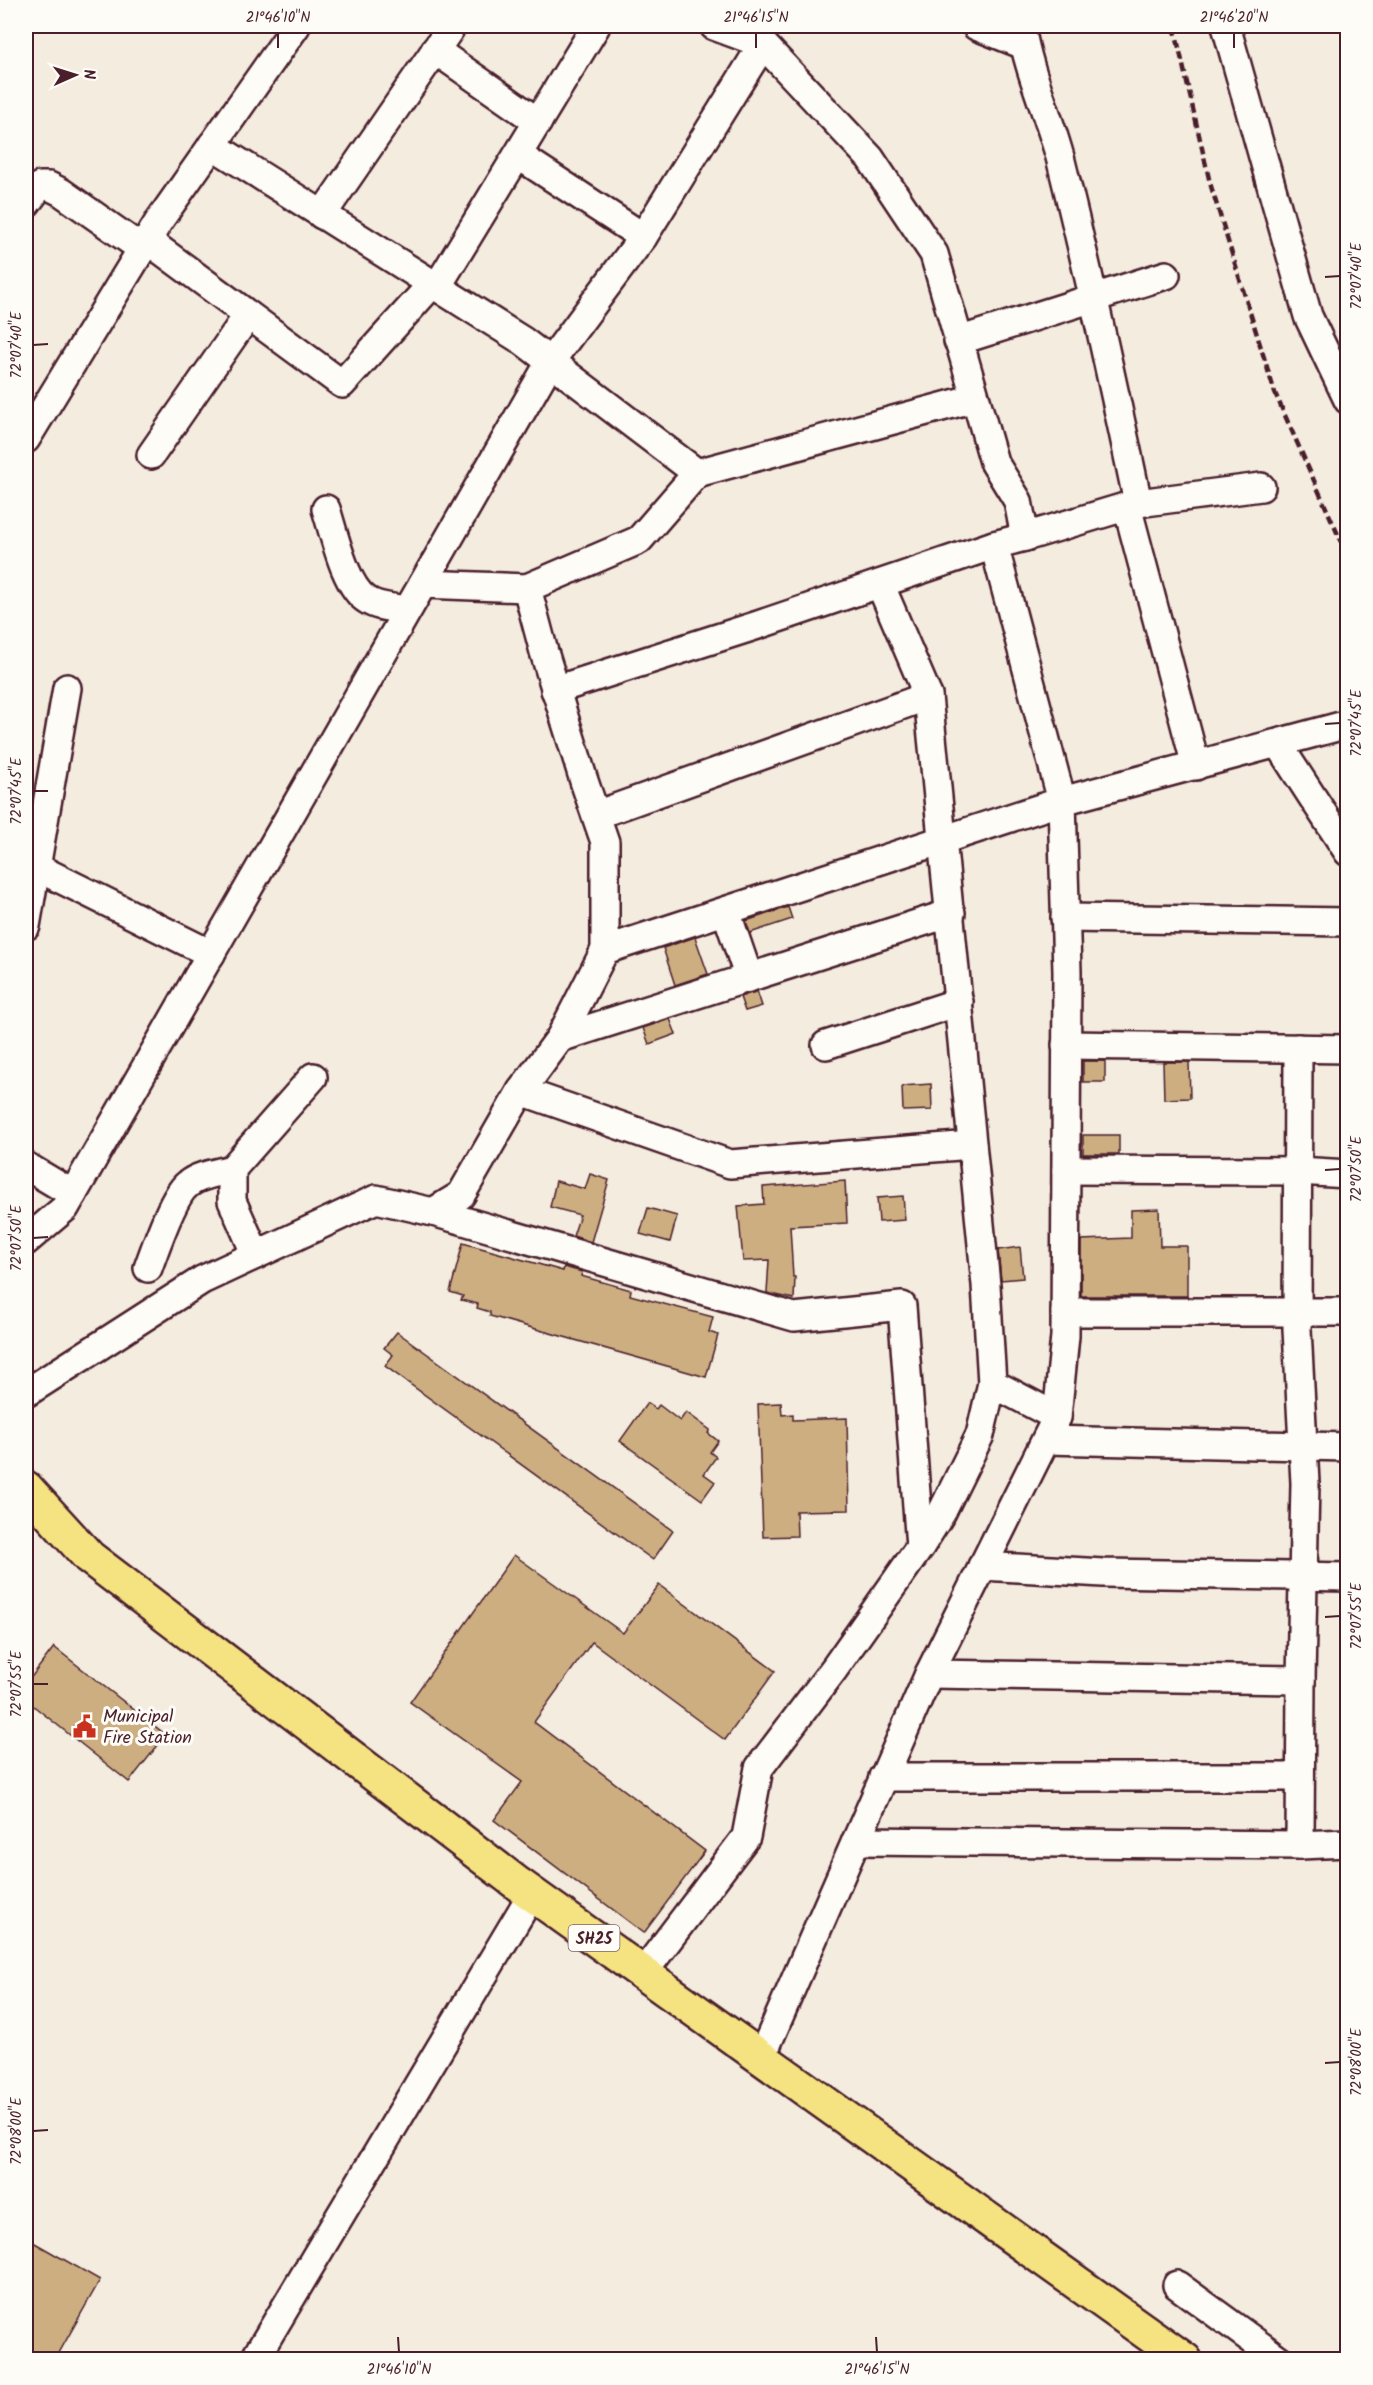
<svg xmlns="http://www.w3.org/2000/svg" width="1373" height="2385" viewBox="0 0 1373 2385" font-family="Kalam,sans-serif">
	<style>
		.building { fill: #ccae81; stroke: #4a1f2b; stroke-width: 1.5 }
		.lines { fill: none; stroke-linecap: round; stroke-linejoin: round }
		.minor-casing { stroke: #4a1f2b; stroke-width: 32 }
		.major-casing { stroke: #4a1f2b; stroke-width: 38 }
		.minor { stroke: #fdfcf7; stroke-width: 27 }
		.major { stroke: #f5e382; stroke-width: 33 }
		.rail { stroke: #4a1f2b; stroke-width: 4.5; stroke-dasharray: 9 4.5; stroke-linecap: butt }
		.ticks { fill: none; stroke: #4a1f2b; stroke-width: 2 }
		.labels { text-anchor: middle; stroke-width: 6; stroke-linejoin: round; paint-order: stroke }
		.shield { fill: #fdfcf7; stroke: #806168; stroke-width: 1.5 }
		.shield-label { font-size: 16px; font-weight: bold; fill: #4a1f2b }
		.poi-label { font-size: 18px; fill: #4a1f2b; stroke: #fdfcf7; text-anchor: start }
		.neatline { fill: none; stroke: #4a1f2b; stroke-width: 2 }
		.ticks-label { font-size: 15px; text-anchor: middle; fill: #4a1f2b }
	</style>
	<rect width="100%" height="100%" fill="#f3ecdf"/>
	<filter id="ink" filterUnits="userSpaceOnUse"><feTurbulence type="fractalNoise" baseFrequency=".0167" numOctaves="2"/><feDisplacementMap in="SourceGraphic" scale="12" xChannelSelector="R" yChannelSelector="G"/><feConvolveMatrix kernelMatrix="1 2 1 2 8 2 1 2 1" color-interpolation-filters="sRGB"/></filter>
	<g filter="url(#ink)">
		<g class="building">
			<polygon points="788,907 792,919 750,933 746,921"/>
			<polygon points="695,937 708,974 675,985 663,948"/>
			<polygon points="757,991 762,1006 745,1011 740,997"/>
			<polygon points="670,1019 676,1034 649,1044 643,1028"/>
			<rect x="1083" y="1061" width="22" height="21"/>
			<polygon points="1163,1062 1189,1062 1190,1098 1164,1099"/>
			<polygon points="931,1084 932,1110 903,1111 902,1086"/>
			<rect x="1083" y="1135" width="36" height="19"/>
			<polygon points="590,1174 609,1180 591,1242 573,1236 580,1215 550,1207 556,1181 585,1189"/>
			<polygon points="845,1181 847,1223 790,1226 793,1277 795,1277 794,1299 767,1293 769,1260 743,1261 738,1206 764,1204 763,1187"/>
			<polygon points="903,1196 905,1220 879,1222 877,1198"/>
			<polygon points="648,1208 677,1216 670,1242 640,1234"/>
			<polygon points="1159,1209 1160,1246 1187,1246 1187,1296 1081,1296 1081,1240 1131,1238 1131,1210"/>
			<polygon points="463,1243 563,1271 564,1267 582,1272 581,1276 631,1290 630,1295 713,1317 709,1332 718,1335 706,1377 490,1316 490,1312 477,1308 478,1304 461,1300 463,1296 450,1292"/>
			<polygon points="1020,1247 1023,1278 1001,1280 998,1250"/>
			<polygon points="397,1332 673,1531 653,1560 385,1366 393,1355 384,1348"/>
			<polygon points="647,1403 656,1409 659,1405 680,1421 686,1412 710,1430 708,1433 718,1441 710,1452 716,1457 704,1474 715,1482 702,1500 620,1441"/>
			<polygon points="781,1403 782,1415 793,1414 793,1420 847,1418 849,1510 796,1511 797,1536 763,1537 758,1404"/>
			<polygon points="514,1555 623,1633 659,1585 775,1671 725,1740 592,1642 534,1722 705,1851 644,1933 494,1820 522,1782 410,1702"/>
			<polygon points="54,1647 166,1735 129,1782 26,1700 26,1684"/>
			<polygon points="26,2238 100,2280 55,2360 26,2360"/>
		</g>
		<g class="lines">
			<defs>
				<g id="minor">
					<polyline points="714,26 763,44 870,158 934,254 994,462 1018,501 1025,537 1138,503 1261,487"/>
					<polyline points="976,26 1024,45"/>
					<path d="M1021 26C1028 72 1049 115 1061 161 1089 274 1114 388 1138 503"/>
					<polyline points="1226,26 1308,316 1348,400"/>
					<polyline points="435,50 538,122"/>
					<polyline points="212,145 523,341 697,473 975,398"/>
					<polyline points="518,155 643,237"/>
					<polyline points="26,204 40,186 49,186 61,192 142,249"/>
					<polyline points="322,215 452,26"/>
					<polyline points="147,240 342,384 432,284"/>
					<polyline points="437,287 596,26"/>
					<polyline points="958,341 1166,275"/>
					<polyline points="26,439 159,221 296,26"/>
					<polyline points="151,455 248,315"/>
					<polyline points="697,473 639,540 527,588 544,652 584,781 605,842 605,950 1062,801 994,545 1025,537"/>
					<polyline points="1127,506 1196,766"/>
					<path d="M326 509C334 533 345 587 367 600 377 607 395 608 407 610"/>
					<polyline points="423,584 527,588"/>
					<polyline points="880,584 928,696 986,1285 992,1383 1057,1417"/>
					<polyline points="555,690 758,625 994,545"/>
					<polyline points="1278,744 1348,852"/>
					<polyline points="596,815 928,696"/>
					<polyline points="36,867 211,954"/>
					<polyline points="726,911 749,978"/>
					<polyline points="1065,918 1348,922"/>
					<polyline points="26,926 67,688"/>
					<polyline points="605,950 560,1038 521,1091 730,1164 972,1145"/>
					<polyline points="560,1038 951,913"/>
					<polyline points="826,1045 959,1002"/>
					<polyline points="1066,1045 1348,1049"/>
					<polyline points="1298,1048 1297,1329 1305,1483 1301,1680 1300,1845 1348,1843"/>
					<polyline points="521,1091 461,1195 433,1212 794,1317 902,1306 920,1547"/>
					<polyline points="26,1166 73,1194"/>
					<polyline points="1066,1170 1298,1171 1348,1174"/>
					<polyline points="26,1241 65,1208 550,362 643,237 763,44"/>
					<polyline points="256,1255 232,1201 232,1169 313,1077"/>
					<path d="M148 1268C155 1249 173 1195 188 1184 199 1175 217 1173 232 1169"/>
					<polyline points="1065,1312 1348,1312"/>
					<polyline points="26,1393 202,1280 376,1199 433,1212"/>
					<polyline points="1046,1440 1348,1447"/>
					<polyline points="982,1566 1103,1573 1348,1577"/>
					<polyline points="929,1674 1301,1680"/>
					<polyline points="883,1777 1300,1777"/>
					<polyline points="856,1841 1300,1845"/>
					<polyline points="643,1973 746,1837 759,1768 834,1669 920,1547 942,1512 980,1435 992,1383"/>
					<polyline points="761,2058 929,1674 1057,1417 1065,1336 1067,972 1062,801 1348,724"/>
					<polyline points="1177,2285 1280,2360"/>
					<polyline points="254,2360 532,1894"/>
				</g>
				<polyline id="major" points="26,1488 89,1557 518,1884 1185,2360"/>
			</defs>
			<use href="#minor" class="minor-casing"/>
			<use href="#major" class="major-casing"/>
			<use href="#minor" class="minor"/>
			<use href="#major" class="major"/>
			<polyline class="rail" points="1174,26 1210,183 1275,393 1348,557"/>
		</g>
	</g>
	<path class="ticks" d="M278 33V48M756 33V48M1234 33V48M1325 277 1340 276M33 345 48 344M1325 724 1340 723M33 791H48M1325 1170 1340 1169M33 1238 48 1237M1325 1617 1340 1616M33 1684H48M1325 2063 1340 2062M33 2131 48 2130M398 2337 399 2352M876 2337 877 2352"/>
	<defs>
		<symbol id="civic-bare" viewBox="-9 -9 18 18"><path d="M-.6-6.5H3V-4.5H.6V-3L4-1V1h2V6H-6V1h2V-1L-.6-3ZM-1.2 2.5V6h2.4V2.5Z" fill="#c8321e" stroke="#fdfcf7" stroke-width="2.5" paint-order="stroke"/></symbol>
	</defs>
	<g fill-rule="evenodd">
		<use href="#civic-bare" x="68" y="1710" width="33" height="33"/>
	</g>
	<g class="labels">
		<rect class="shield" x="568.5" y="1925" width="51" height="26" rx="4.5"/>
		<g class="shield-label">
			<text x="594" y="1944">SH25</text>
		</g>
		<g class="poi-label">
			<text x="103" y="1722">Municipal<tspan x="103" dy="21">Fire Station</tspan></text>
		</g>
	</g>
	<rect width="1373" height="2385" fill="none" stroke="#fdfcf7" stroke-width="66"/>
	<g transform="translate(75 75) rotate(87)" stroke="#fdfcf7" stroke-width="4.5" paint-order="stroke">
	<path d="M0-4.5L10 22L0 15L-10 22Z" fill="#4a1f2b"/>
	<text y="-9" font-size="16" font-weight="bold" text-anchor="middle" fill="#4a1f2b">N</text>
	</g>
	<rect x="33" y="33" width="1307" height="2319" class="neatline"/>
	<g class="ticks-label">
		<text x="278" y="22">21°46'10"N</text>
		<text x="756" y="22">21°46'15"N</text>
		<text x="1234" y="22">21°46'20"N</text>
		<text transform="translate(1356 276) rotate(-90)" y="5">72°07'40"E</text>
		<text transform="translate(16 345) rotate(-90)" y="5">72°07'40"E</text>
		<text transform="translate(1356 723) rotate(-90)" y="5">72°07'45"E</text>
		<text transform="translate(16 791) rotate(-90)" y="5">72°07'45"E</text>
		<text transform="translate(1356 1169) rotate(-90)" y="5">72°07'50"E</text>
		<text transform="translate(16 1238) rotate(-90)" y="5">72°07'50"E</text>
		<text transform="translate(1356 1616) rotate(-90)" y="5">72°07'55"E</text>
		<text transform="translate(16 1684) rotate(-90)" y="5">72°07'55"E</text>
		<text transform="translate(1356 2062) rotate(-90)" y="5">72°08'00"E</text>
		<text transform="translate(16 2131) rotate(-90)" y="5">72°08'00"E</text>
		<text x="399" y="2374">21°46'10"N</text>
		<text x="877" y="2374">21°46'15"N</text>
	</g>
</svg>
